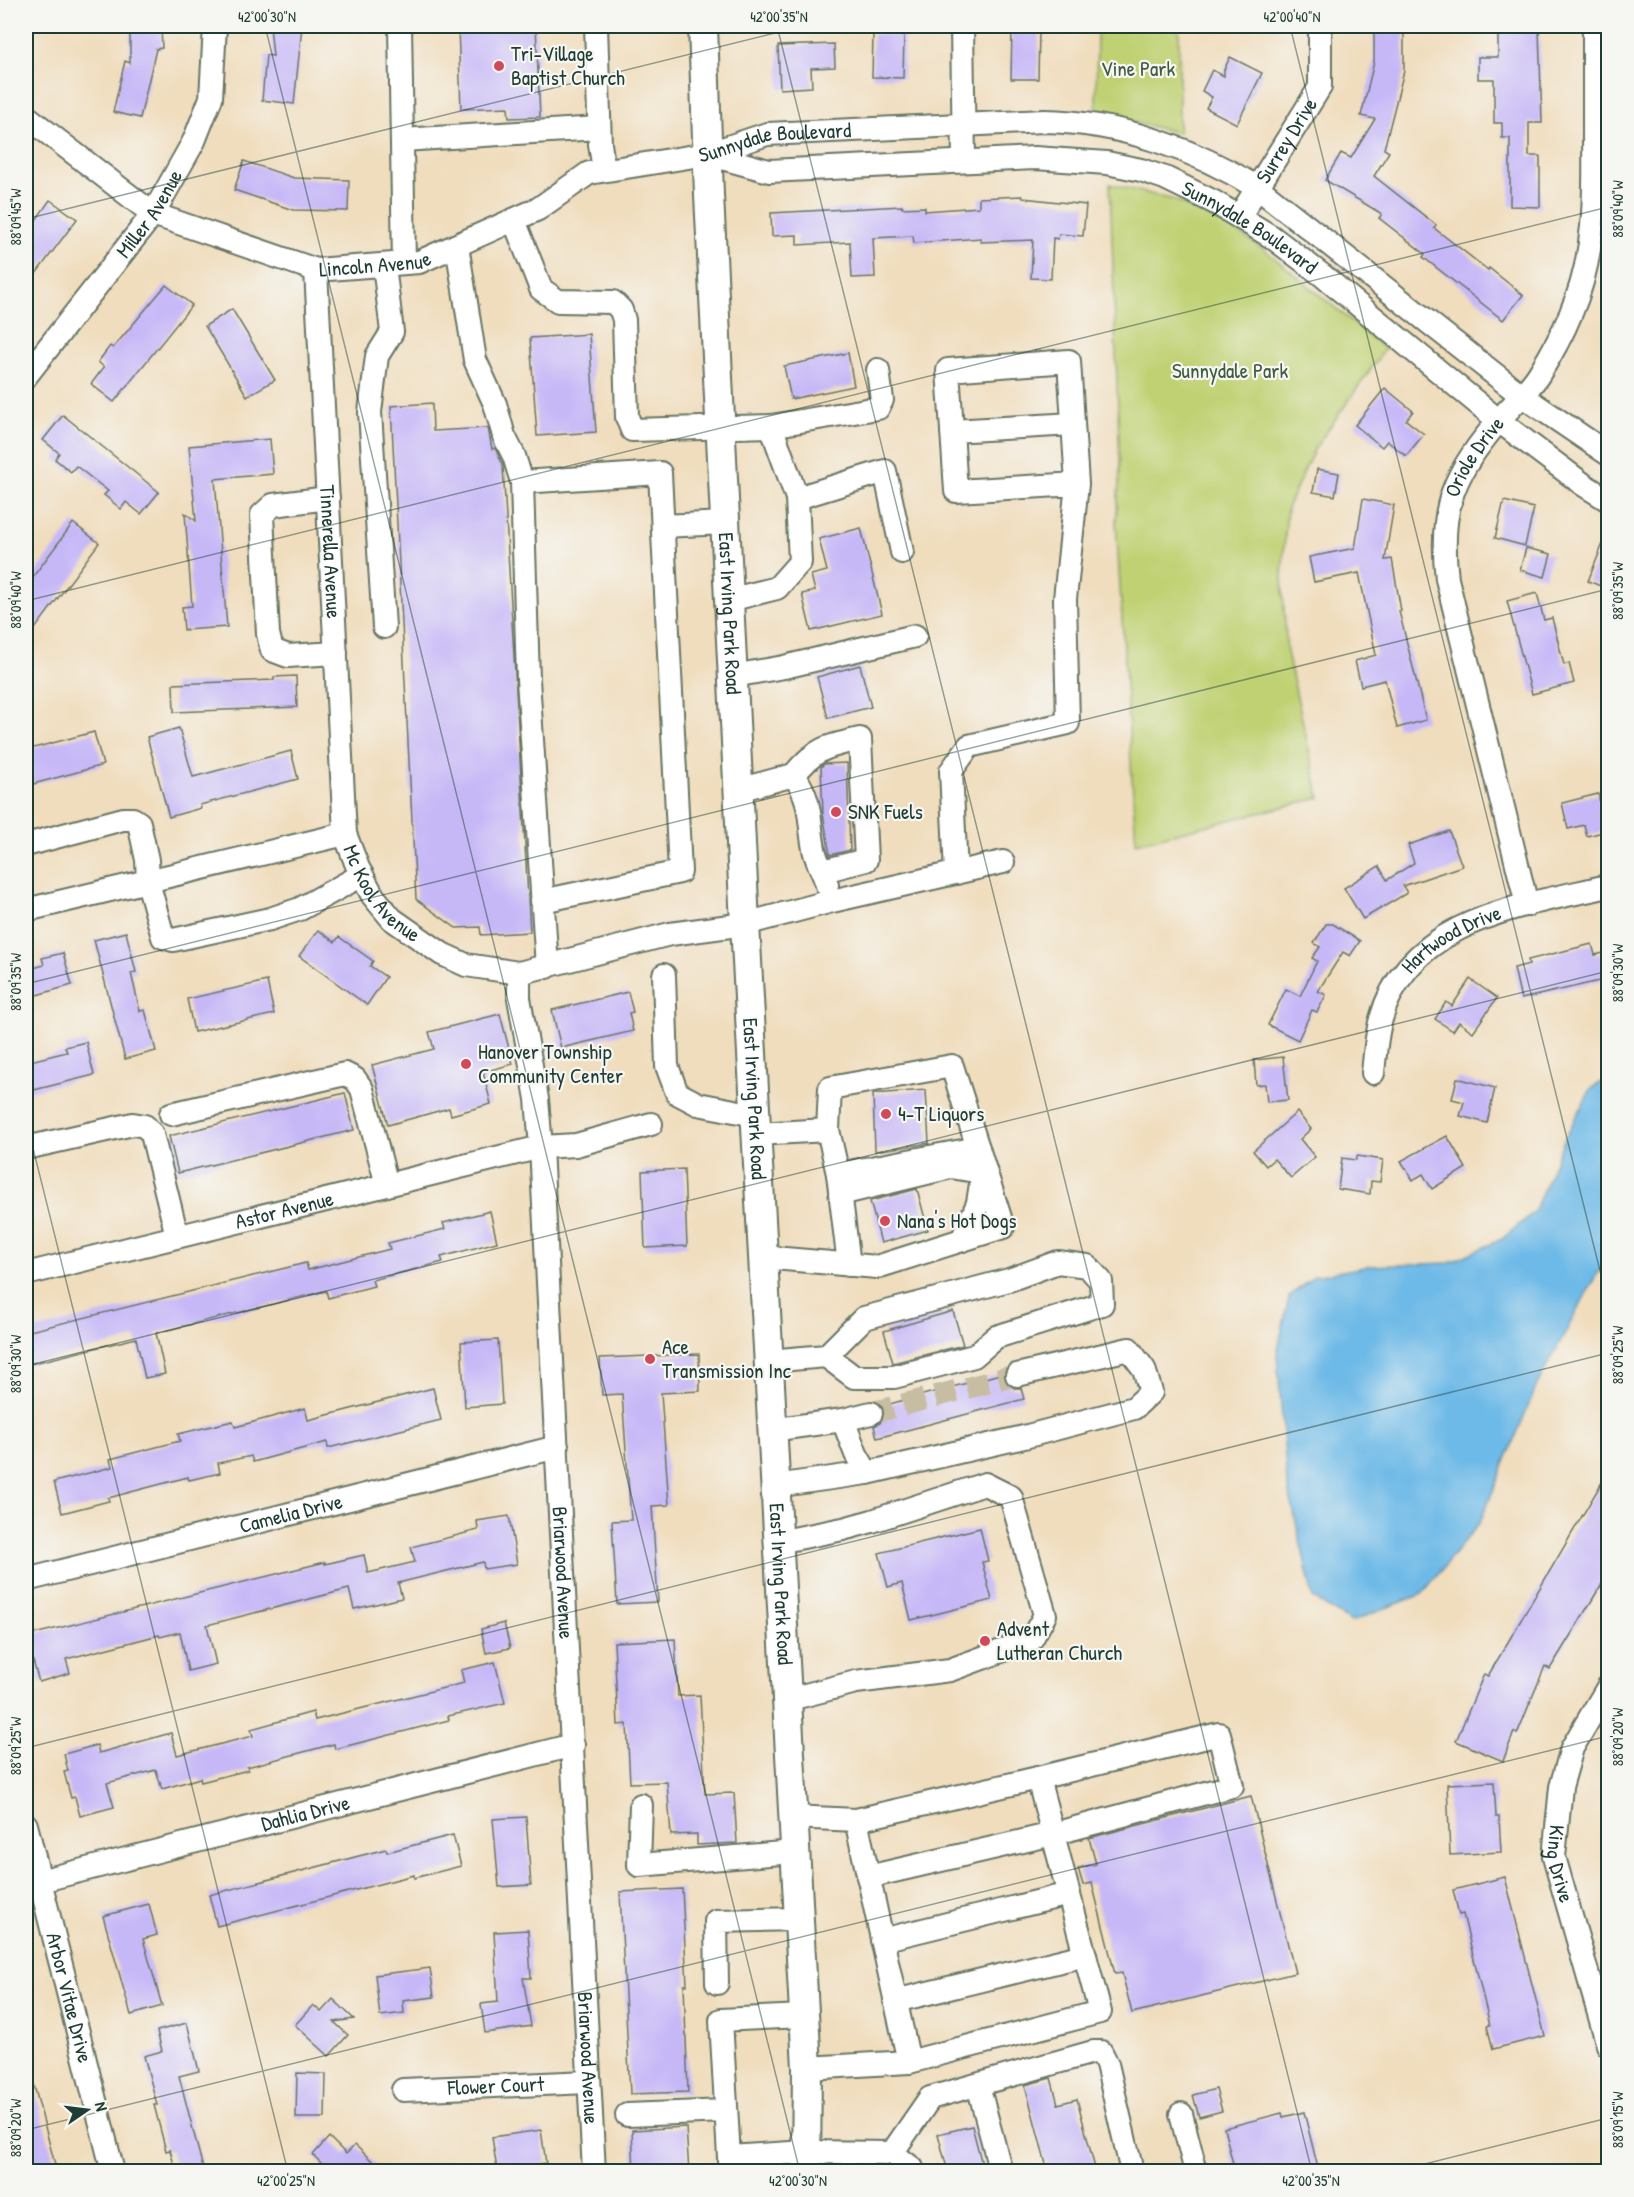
<svg xmlns="http://www.w3.org/2000/svg" width="1634" height="2197" viewBox="0 0 1634 2197" font-family="'Patrick Hand',sans-serif">
	<style>
		.green { fill: #c0d173; stroke: #708754; stroke-width: 1.5 }
		.water { fill: #6db9e7; stroke: #467b8e; stroke-width: 1.5 }
		.building { fill: #c6b7f7 }
		.lines { fill: none; stroke-linecap: round; stroke-linejoin: round }
		.minor-tunnel { stroke: #c6bda2; stroke-width: 22; stroke-dasharray: 22 11; stroke-linecap: butt }
		.minor-casing { stroke: #687564; stroke-width: 26 }
		.major-casing { stroke: #687564; stroke-width: 32 }
		.minor { stroke: #fff; stroke-width: 22 }
		.major { stroke: #fff; stroke-width: 28 }
		.ticks { fill: none; stroke: #1f3d34; stroke-width: 1.5; stroke-opacity: 0.45 }
		.poi-dot { fill: #d1495b; stroke: #f6f6f2; stroke-width: 2 }
		.labels { text-anchor: middle; stroke-width: 4.5; stroke-linejoin: round; paint-order: stroke }
		.poi-label { font-size: 21px; fill: #1f3d34; stroke: #f6f6f2; text-anchor: start }
		.park-label { font-size: 21px; fill: #3f5b41; stroke: #f6f6f2 }
		.street-label { font-size: 21px; fill: #1f3d34; stroke: #f6f6f2 }
		.neatline { fill: none; stroke: #1f3d34; stroke-width: 2 }
		.ticks-label { font-size: 15px; text-anchor: middle; fill: #1f3d34 }
	</style>
	<rect width="100%" height="100%" fill="#f6f6f2"/>
	<filter id="ink" filterUnits="userSpaceOnUse"><feTurbulence type="fractalNoise" baseFrequency=".0167" numOctaves="2"/><feDisplacementMap in="SourceGraphic" scale="12" xChannelSelector="R" yChannelSelector="G"/><feConvolveMatrix kernelMatrix="1 2 1 2 8 2 1 2 1" color-interpolation-filters="sRGB"/></filter>
	<filter id="wash" filterUnits="userSpaceOnUse"><feTurbulence type="fractalNoise" baseFrequency=".008" numOctaves="4" result="noise"/><feDisplacementMap in="SourceGraphic" scale="24" xChannelSelector="R" yChannelSelector="G"/><feGaussianBlur stdDeviation="1.35" result="paint"/><feColorMatrix in="noise" values="0 0 0 0 0 0 0 0 0 0 0 0 0 0 0 0 0 1.4 0 .05"/><feComposite in="paint" operator="in"/></filter>
	<g filter="url(#wash)">
		<rect width="100%" height="100%" fill="#f0ddbd"/>
		<g class="green">
			<polygon points="1097,26 1179,26 1179,133 1096,113"/>
			<polygon points="1110,184 1174,200 1230,227 1265,250 1385,349 1315,448 1287,508 1282,577 1287,653 1320,798 1136,843 1116,522 1120,469"/>
		</g>
		<polygon class="water" points="1608,1078 1608,1265 1599,1270 1537,1385 1480,1522 1422,1594 1351,1622 1313,1598 1287,1482 1277,1354 1289,1297 1314,1276 1370,1266 1449,1263 1502,1239 1534,1212 1564,1140 1591,1089"/>
		<g id="blocks">
			<g class="building">
				<polygon points="130,26 161,26 162,48 156,49 140,118 113,112 125,61 130,63"/>
				<polygon points="270,26 302,26 294,104 262,100 266,55 273,56"/>
				<polygon points="458,26 536,26 540,117 509,118 508,107 461,109"/>
				<polygon points="1374,26 1404,26 1404,71 1384,149 1389,152 1374,176 1436,225 1434,228 1488,270 1489,268 1523,295 1503,320 1423,257 1425,254 1379,218 1382,214 1325,180 1341,153 1351,158 1375,119 1361,116 1374,62"/>
				<polygon points="1012,28 1039,29 1038,79 1011,79"/>
				<polygon points="1498,30 1539,30 1542,123 1529,123 1529,156 1540,156 1540,207 1510,206 1510,138 1502,138 1502,123 1494,123 1494,79 1478,79 1478,57 1498,57"/>
				<polygon points="873,34 904,35 903,78 872,77"/>
				<polygon points="834,44 835,67 811,68 812,87 780,89 778,46"/>
				<polygon points="1230,57 1262,73 1237,124 1206,108 1212,97 1202,91 1212,70 1224,76 1224,70"/>
				<polygon points="244,161 294,178 349,180 348,211 293,210 234,190"/>
				<polygon points="1022,196 1023,198 1086,205 1083,236 1059,234 1058,239 1053,238 1051,279 1031,278 1033,240 981,242 981,238 914,243 913,236 873,238 875,277 852,278 850,242 797,245 797,235 772,236 771,213 902,206 902,208 925,207 925,211 979,207 979,198"/>
				<polygon points="50,200 77,219 26,287 26,234"/>
				<polygon points="166,285 192,305 114,402 91,384 104,367 98,362 110,346 113,348"/>
				<polygon points="232,309 275,380 247,396 205,326"/>
				<polygon points="589,334 596,432 537,436 530,338"/>
				<polygon points="848,353 854,386 791,399 784,366"/>
				<polygon points="1385,388 1413,411 1406,420 1424,434 1406,456 1387,441 1382,447 1355,425"/>
				<polygon points="432,403 433,431 488,428 492,449 495,448 503,466 530,932 481,935 480,927 456,928 416,899 391,406"/>
				<polygon points="63,415 159,492 141,514 126,502 121,509 104,495 108,491 76,466 71,472 55,459 59,453 43,440"/>
				<polygon points="270,439 273,474 215,479 227,627 184,630 182,607 192,606 185,513 196,521 189,446"/>
				<polygon points="1317,469 1339,473 1335,496 1313,492"/>
				<polygon points="1363,499 1394,505 1385,560 1392,559 1401,611 1399,611 1426,720 1397,728 1385,680 1361,686 1355,661 1376,655 1359,573 1314,582 1309,557 1355,548"/>
				<polygon points="1504,501 1534,508 1525,546 1495,538"/>
				<polygon points="73,523 99,543 26,641 26,586"/>
				<polygon points="861,528 882,614 811,631 802,594 815,591 811,575 827,571 819,539"/>
				<polygon points="1608,531 1608,589 1588,581"/>
				<polygon points="1526,548 1551,554 1545,577 1520,570"/>
				<polygon points="1537,593 1544,620 1552,618 1564,665 1569,663 1574,683 1532,694 1507,601"/>
				<polygon points="860,665 871,707 828,718 817,677"/>
				<polygon points="296,676 297,707 174,712 173,684 274,680 274,677"/>
				<polygon points="179,728 193,777 291,751 298,779 200,805 201,808 169,817 147,737"/>
				<polygon points="94,732 103,765 26,786 26,750"/>
				<polygon points="847,763 850,850 830,855 823,813 821,767 824,764"/>
				<polygon points="1598,794 1607,831 1587,836 1584,825 1568,829 1562,803"/>
				<polygon points="1449,831 1462,866 1403,886 1407,893 1363,919 1344,888 1379,866 1387,880 1414,863 1408,845"/>
				<polygon points="1326,924 1333,924 1360,941 1350,956 1343,952 1318,991 1326,995 1317,1012 1312,1010 1298,1040 1268,1025 1286,989 1300,996 1317,961 1312,958 1320,947 1314,943"/>
				<polygon points="318,930 335,942 339,937 373,961 370,966 386,977 367,1005 299,956"/>
				<polygon points="126,932 136,972 131,973 140,1011 145,1010 156,1051 125,1059 94,940"/>
				<polygon points="1592,944 1595,955 1608,952 1608,979 1521,999 1514,968 1529,964 1528,960"/>
				<polygon points="63,953 72,985 26,998 26,970 44,965 42,958"/>
				<polygon points="1470,979 1497,998 1473,1032 1459,1022 1453,1031 1435,1019 1446,1002 1452,1006"/>
				<polygon points="267,981 274,1014 194,1032 187,999"/>
				<polygon points="628,992 633,1012 629,1013 633,1031 561,1048 552,1010"/>
				<polygon points="500,1014 513,1064 483,1072 491,1104 451,1115 449,1108 388,1125 372,1065 434,1049 429,1032"/>
				<polygon points="86,1042 94,1075 26,1092 26,1062 67,1052 65,1047"/>
				<polygon points="1283,1057 1288,1100 1267,1102 1265,1084 1256,1085 1254,1060"/>
				<polygon points="1457,1078 1495,1088 1487,1123 1460,1116 1464,1102 1452,1099"/>
				<polygon points="926,1090 929,1143 875,1151 873,1094"/>
				<polygon points="345,1093 354,1130 178,1173 169,1136"/>
				<polygon points="1297,1112 1311,1129 1300,1139 1315,1157 1291,1178 1274,1159 1266,1166 1253,1151"/>
				<polygon points="1447,1136 1466,1168 1432,1189 1423,1174 1413,1180 1401,1161"/>
				<polygon points="1357,1156 1383,1160 1380,1182 1371,1181 1370,1194 1338,1189 1342,1158 1356,1160"/>
				<polygon points="684,1169 687,1246 645,1248 642,1171"/>
				<polygon points="917,1189 928,1230 881,1243 870,1201"/>
				<polygon points="490,1211 497,1242 441,1257 443,1262 372,1280 374,1286 328,1298 326,1291 156,1333 165,1374 145,1378 136,1338 26,1365 26,1332 306,1263 308,1270 390,1249 388,1243 445,1229 443,1223"/>
				<polygon points="953,1311 963,1345 893,1363 884,1331"/>
				<polygon points="498,1340 502,1404 465,1407 461,1342"/>
				<polygon points="699,1354 700,1391 661,1393 669,1505 652,1506 658,1602 617,1604 612,1521 631,1520 622,1394 602,1395 600,1358"/>
				<polygon points="1004,1373 1007,1384 1014,1388 1021,1388 1024,1399 877,1438 874,1426 880,1423 884,1417 882,1406"/>
				<polygon points="433,1388 441,1420 328,1448 327,1442 253,1462 251,1456 218,1463 220,1473 189,1480 188,1477 108,1498 109,1501 62,1513 54,1482 112,1467 110,1459 180,1441 178,1434 233,1421 235,1427 305,1408 308,1420"/>
				<polygon points="1608,1472 1608,1574 1550,1669 1545,1666 1517,1734 1514,1732 1503,1761 1456,1741 1484,1674 1488,1676"/>
				<polygon points="509,1516 517,1564 484,1569 483,1562 398,1583 402,1598 354,1609 349,1589 207,1625 216,1664 188,1671 180,1632 160,1637 159,1635 66,1659 70,1673 39,1682 26,1636 325,1562 325,1564 364,1555 368,1573 415,1562 411,1547 478,1530 477,1521"/>
				<polygon points="980,1528 988,1561 982,1562 992,1600 911,1620 902,1583 888,1587 879,1553"/>
				<polygon points="504,1623 510,1648 486,1653 481,1629"/>
				<polygon points="675,1639 678,1696 700,1695 705,1794 734,1793 737,1843 697,1845 697,1834 671,1835 667,1782 630,1783 627,1724 618,1725 614,1642"/>
				<polygon points="495,1662 505,1703 448,1716 449,1720 335,1749 334,1744 247,1767 248,1770 201,1782 200,1778 162,1789 156,1770 107,1783 114,1807 80,1816 75,1797 71,1798 64,1772 68,1771 64,1754 97,1745 99,1753 171,1733 177,1755 253,1736 251,1729 313,1712 315,1720 464,1683 461,1670"/>
				<polygon points="1494,1782 1496,1817 1499,1817 1501,1852 1450,1855 1447,1784"/>
				<polygon points="1251,1796 1295,1973 1132,2013 1122,1973 1115,1974 1092,1883 1083,1885 1078,1868 1096,1864 1089,1838"/>
				<polygon points="526,1817 531,1885 499,1887 493,1819"/>
				<polygon points="453,1835 461,1866 414,1878 414,1875 217,1926 209,1895 386,1849 387,1852"/>
				<polygon points="1505,1877 1545,2036 1493,2049 1487,2026 1490,2025 1463,1914 1459,1915 1453,1890"/>
				<polygon points="682,1889 687,1985 684,1985 688,2092 630,2094 620,1892"/>
				<polygon points="149,1904 157,1935 143,1939 162,2006 131,2015 103,1916"/>
				<polygon points="528,1930 531,1978 523,1978 531,2026 485,2033 481,2004 498,2002 494,1932"/>
				<polygon points="430,1968 434,1997 403,2001 404,2013 380,2016 375,1975"/>
				<polygon points="333,1999 354,2019 334,2022 348,2035 329,2056 295,2025 313,2005 321,2012"/>
				<polygon points="187,2023 199,2071 179,2076 204,2172 176,2172 170,2150 166,2151 154,2105 157,2105 144,2056 162,2051 157,2031"/>
				<polygon points="297,2073 326,2074 325,2118 296,2118"/>
				<polygon points="31,2074 57,2172 26,2172 26,2075"/>
				<polygon points="1051,2078 1058,2104 1077,2099 1096,2172 1048,2172 1025,2085"/>
				<polygon points="1216,2089 1222,2111 1199,2117 1193,2095"/>
				<polygon points="1304,2112 1319,2172 1235,2172 1224,2128 1282,2113 1283,2117"/>
				<polygon points="972,2126 984,2172 948,2172 938,2134"/>
				<polygon points="686,2127 689,2172 634,2172 632,2130"/>
				<polygon points="541,2130 546,2163 497,2170 492,2137"/>
				<polygon points="329,2137 346,2154 355,2145 384,2172 330,2172 313,2155"/>
			</g>
		</g>
	</g>
	<g filter="url(#ink)">
		<use href="#blocks" fill-opacity="0" stroke="#687564" stroke-width="1.5"/>
		<g class="lines">
			<polyline class="minor-tunnel" points="871,1413 1017,1375"/>
			<defs>
				<g id="minor">
					<polyline points="400,26 404,263"/>
					<polyline points="596,26 600,144 604,170"/>
					<polyline points="962,26 964,161"/>
					<path id="s1" d="M26 116 153 214 316 270 419 262 538 209 589 173 707 154 767 134 1044 121C1120 122 1194 149 1258 188L1521 395 1608 454"/>
					<polyline points="402,140 599,128"/>
					<path id="s2" d="M707 154 769 171 1035 158 1107 163 1141 170 1165 178 1214 202 1272 237 1322 275 1499 421 1584 485 1608 500"/>
					<path id="s3" d="M1239 217 1320 87V26"/>
					<polyline points="514,220 541,289 558,301 613,302 621,310 624,320 627,417 632,430 771,426 878,408 882,400 878,370"/>
					<polyline points="457,245 475,360 495,404 504,436 514,456 522,482 528,679 547,967"/>
					<path id="s4" d="M316 270 345 834"/>
					<path id="s5" d="M26 376 153 214 194 141 211 98 215 26"/>
					<polyline points="771,426 797,498"/>
					<polyline points="952,431 1073,424"/>
					<polyline points="522,482 660,473 680,872 542,901"/>
					<polyline points="328,498 273,505 262,515 268,634 272,650 288,656 336,653"/>
					<polyline points="663,526 725,523"/>
					<polyline points="729,600 777,588 800,562 797,498 885,471 902,552"/>
					<polyline points="384,627 370,412 377,356 392,332 384,265"/>
					<polyline points="733,676 784,667 915,636"/>
					<path d="M794 775C815 748 828 746 860 739L866 860 823 871"/>
					<path d="M738 790 794 775C813 803 808 819 814 849 816 861 824 873 827 885"/>
					<polyline points="26,845 123,819 133,819 139,823 147,860 148,882 163,937 173,940 270,919 300,909 362,875"/>
					<polyline points="956,873 951,771 969,746 1068,723 1065,599 1077,484 1069,361 948,370 956,491 1077,484"/>
					<path id="s6" d="M1527 905 1447 579C1438 506 1454 473 1501 418 1513 404 1529 390 1539 374 1551 355 1563 333 1571 313 1595 258 1595 198 1594 139 1594 101 1594 63 1594 26"/>
					<path id="s7" d="M26 910 345 834 358 868 373 896 392 919 442 954 466 965 519 973 670 934 745 924 832 901 1003 862"/>
					<path id="s8" d="M519 973V998L537 1099 541 1147 594 2172"/>
					<polyline points="664,975 667,1066 677,1093 698,1104 755,1115"/>
					<path id="s9" d="M1373 1073C1375 1055 1376 1036 1381 1019 1409 918 1523 906 1608 886"/>
					<polyline points="171,1114 345,1074 355,1079 362,1089 387,1185"/>
					<polyline points="828,1130 838,1174 849,1265"/>
					<polyline points="756,1134 828,1130 830,1088 952,1066 1003,1227 877,1267 762,1257"/>
					<polyline points="26,1148 133,1124 145,1126 152,1134 177,1236"/>
					<polyline points="838,1174 978,1148"/>
					<polyline points="840,1194 951,1167 975,1171 982,1177 978,1203 962,1240"/>
					<path id="s10" d="M26 1274 541 1147 576 1145 651 1124"/>
					<polyline points="768,1361 826,1356 854,1377 894,1377 974,1356 996,1337 1102,1304 1101,1281 1087,1266 1058,1262 1009,1280 864,1318 826,1356"/>
					<polyline points="843,1420 856,1454 867,1473"/>
					<polyline points="771,1430 843,1420 871,1413"/>
					<polyline points="775,1486 867,1473 1024,1437 1134,1408 1151,1392 1144,1369 1129,1349 1017,1375"/>
					<polyline points="778,1542 843,1529 872,1521 985,1484 1011,1497 1045,1615 1031,1640 950,1670 856,1682 786,1700"/>
					<path id="s11" d="M26 1580 557 1447"/>
					<path id="s12" d="M1608 1687 1572 1748 1561 1787 1554 1857 1608 2045"/>
					<polyline points="641,1805 639,1865 794,1852"/>
					<polyline points="792,1817 856,1820 1038,1778 1100,2012 909,2062 807,2068"/>
					<polyline points="856,1820 909,2062"/>
					<path id="s13" d="M26 1825 113 2172"/>
					<polyline points="868,1877 1053,1834 1232,1786 1219,1734 1038,1778"/>
					<path id="s14" d="M40 1881 573 1745"/>
					<polyline points="882,1940 1069,1894"/>
					<polyline points="717,1983 716,1921 798,1919"/>
					<polyline points="895,2001 1085,1955"/>
					<polyline points="978,2085 1001,2172"/>
					<path id="s15" d="M403 2090 589 2082"/>
					<polyline points="1181,2114 1196,2172"/>
					<polyline points="627,2115 726,2111"/>
					<polyline points="892,2153 912,2168 913,2172"/>
					<polyline points="729,2157 721,2020 803,2016"/>
					<polyline points="729,2172 729,2157 806,2152 892,2153 930,2098 1093,2052 1101,2052 1107,2064 1132,2172"/>
				</g>
				<g id="major">
					<path id="s16" d="M703 26 709 195 745 924 807 2068 806 2172"/>
				</g>
			</defs>
			<use href="#minor" class="minor-casing"/>
			<use href="#major" class="major-casing"/>
			<use href="#minor" class="minor"/>
			<use href="#major" class="major"/>
		</g>
	</g>
	<path class="ticks" d="M265 26 800 2172M777 26 1312 2172M1290 26 1608 1303M26 219 803 26M26 601 1608 207M26 984 1608 589M26 1120 288 2172M26 1366 1608 971M26 1748 1608 1353M26 2130 1608 1736M1393 2172 1608 2118"/>
	<g class="poi-dot">
		<circle cx="499" cy="66" r="6"/>
		<circle cx="836" cy="812" r="6"/>
		<circle cx="466" cy="1064" r="6"/>
		<circle cx="886" cy="1114" r="6"/>
		<circle cx="885" cy="1221" r="6"/>
		<circle cx="650" cy="1359" r="6"/>
		<circle cx="985" cy="1641" r="6"/>
	</g>
	<g class="labels">
		<g class="poi-label">
			<text x="511" y="61">Tri-Village<tspan x="511" dy="24">Baptist Church</tspan></text>
			<text x="848" y="819">SNK Fuels</text>
			<text x="478" y="1059">Hanover Township<tspan x="478" dy="24">Community Center</tspan></text>
			<text x="898" y="1121">4-T Liquors</text>
			<text x="897" y="1228">Nana's Hot Dogs</text>
			<text x="662" y="1354">Ace<tspan x="662" dy="24">Transmission Inc</tspan></text>
			<text x="997" y="1636">Advent<tspan x="997" dy="24">Lutheran Church</tspan></text>
		</g>
		<g class="park-label">
			<text x="1138" y="76">Vine Park</text>
			<text x="1230" y="378">Sunnydale Park</text>
		</g>
		<g class="street-label">
			<text dy="7" stroke="none"><textPath href="#s3" startOffset="90">Surrey Drive</textPath></text>
			<text dy="7" stroke="none"><textPath href="#s1" startOffset="818">Sunnydale Boulevard</textPath></text>
			<text dy="7" stroke="none"><textPath href="#s5" startOffset="204">Miller Avenue</textPath></text>
			<text dy="7" stroke="none"><textPath href="#s2" startOffset="561">Sunnydale Boulevard</textPath></text>
			<text dy="7" stroke="none"><textPath href="#s1" startOffset="392">Lincoln Avenue</textPath></text>
			<text dy="7" stroke="none"><textPath href="#s6" startOffset="465">Oriole Drive</textPath></text>
			<text dy="7" stroke="none"><textPath href="#s4" startOffset="282">Tinnerella Avenue</textPath></text>
			<text dy="7" stroke="none"><textPath href="#s16" startOffset="588">East Irving Park Road</textPath></text>
			<text dy="7" stroke="none"><textPath href="#s7" startOffset="399">Mc Kool Avenue</textPath></text>
			<text dy="7" stroke="none"><textPath href="#s9" startOffset="166">Hartwood Drive</textPath></text>
			<text dy="7" stroke="none"><textPath href="#s16" startOffset="1074">East Irving Park Road</textPath></text>
			<text dy="7" stroke="none"><textPath href="#s10" startOffset="266">Astor Avenue</textPath></text>
			<text dy="7" stroke="none"><textPath href="#s11" startOffset="273">Camelia Drive</textPath></text>
			<text dy="7" stroke="none"><textPath href="#s8" startOffset="602">Briarwood Avenue</textPath></text>
			<text dy="7" stroke="none"><textPath href="#s16" startOffset="1560">East Irving Park Road</textPath></text>
			<text dy="7" stroke="none"><textPath href="#s14" startOffset="274">Dahlia Drive</textPath></text>
			<text dy="7" stroke="none"><textPath href="#s12" startOffset="189">King Drive</textPath></text>
			<text dy="7" stroke="none"><textPath href="#s13" startOffset="178">Arbor Vitae Drive</textPath></text>
			<text dy="7" stroke="none"><textPath href="#s8" startOffset="1088">Briarwood Avenue</textPath></text>
			<text dy="7" stroke="none"><textPath href="#s15" startOffset="93">Flower Court</textPath></text>
		</g>
	</g>
	<rect width="1634" height="2197" fill="none" stroke="#f6f6f2" stroke-width="66"/>
	<g transform="translate(87 2110) rotate(76)" stroke="#f6f6f2" stroke-width="4.5" paint-order="stroke">
	<path d="M0-4.5L10 22L0 15L-10 22Z" fill="#1f3d34"/>
	<text y="-9" font-size="16" font-weight="bold" text-anchor="middle" fill="#1f3d34">N</text>
	</g>
	<rect x="33" y="33" width="1568" height="2131" class="neatline"/>
	<g class="ticks-label">
		<text x="267" y="22">42°00'30"N</text>
		<text x="779" y="22">42°00'35"N</text>
		<text x="1292" y="22">42°00'40"N</text>
		<text transform="translate(1618 209) rotate(-90)" y="5">88°09'40"W</text>
		<text transform="translate(16 217) rotate(-90)" y="5">88°09'45"W</text>
		<text transform="translate(1618 591) rotate(-90)" y="5">88°09'35"W</text>
		<text transform="translate(16 600) rotate(-90)" y="5">88°09'40"W</text>
		<text transform="translate(1618 973) rotate(-90)" y="5">88°09'30"W</text>
		<text transform="translate(16 982) rotate(-90)" y="5">88°09'35"W</text>
		<text transform="translate(1618 1355) rotate(-90)" y="5">88°09'25"W</text>
		<text transform="translate(16 1364) rotate(-90)" y="5">88°09'30"W</text>
		<text transform="translate(1618 1737) rotate(-90)" y="5">88°09'20"W</text>
		<text transform="translate(16 1746) rotate(-90)" y="5">88°09'25"W</text>
		<text transform="translate(1618 2120) rotate(-90)" y="5">88°09'15"W</text>
		<text transform="translate(16 2128) rotate(-90)" y="5">88°09'20"W</text>
		<text x="286" y="2186">42°00'25"N</text>
		<text x="798" y="2186">42°00'30"N</text>
		<text x="1311" y="2186">42°00'35"N</text>
	</g>
</svg>
